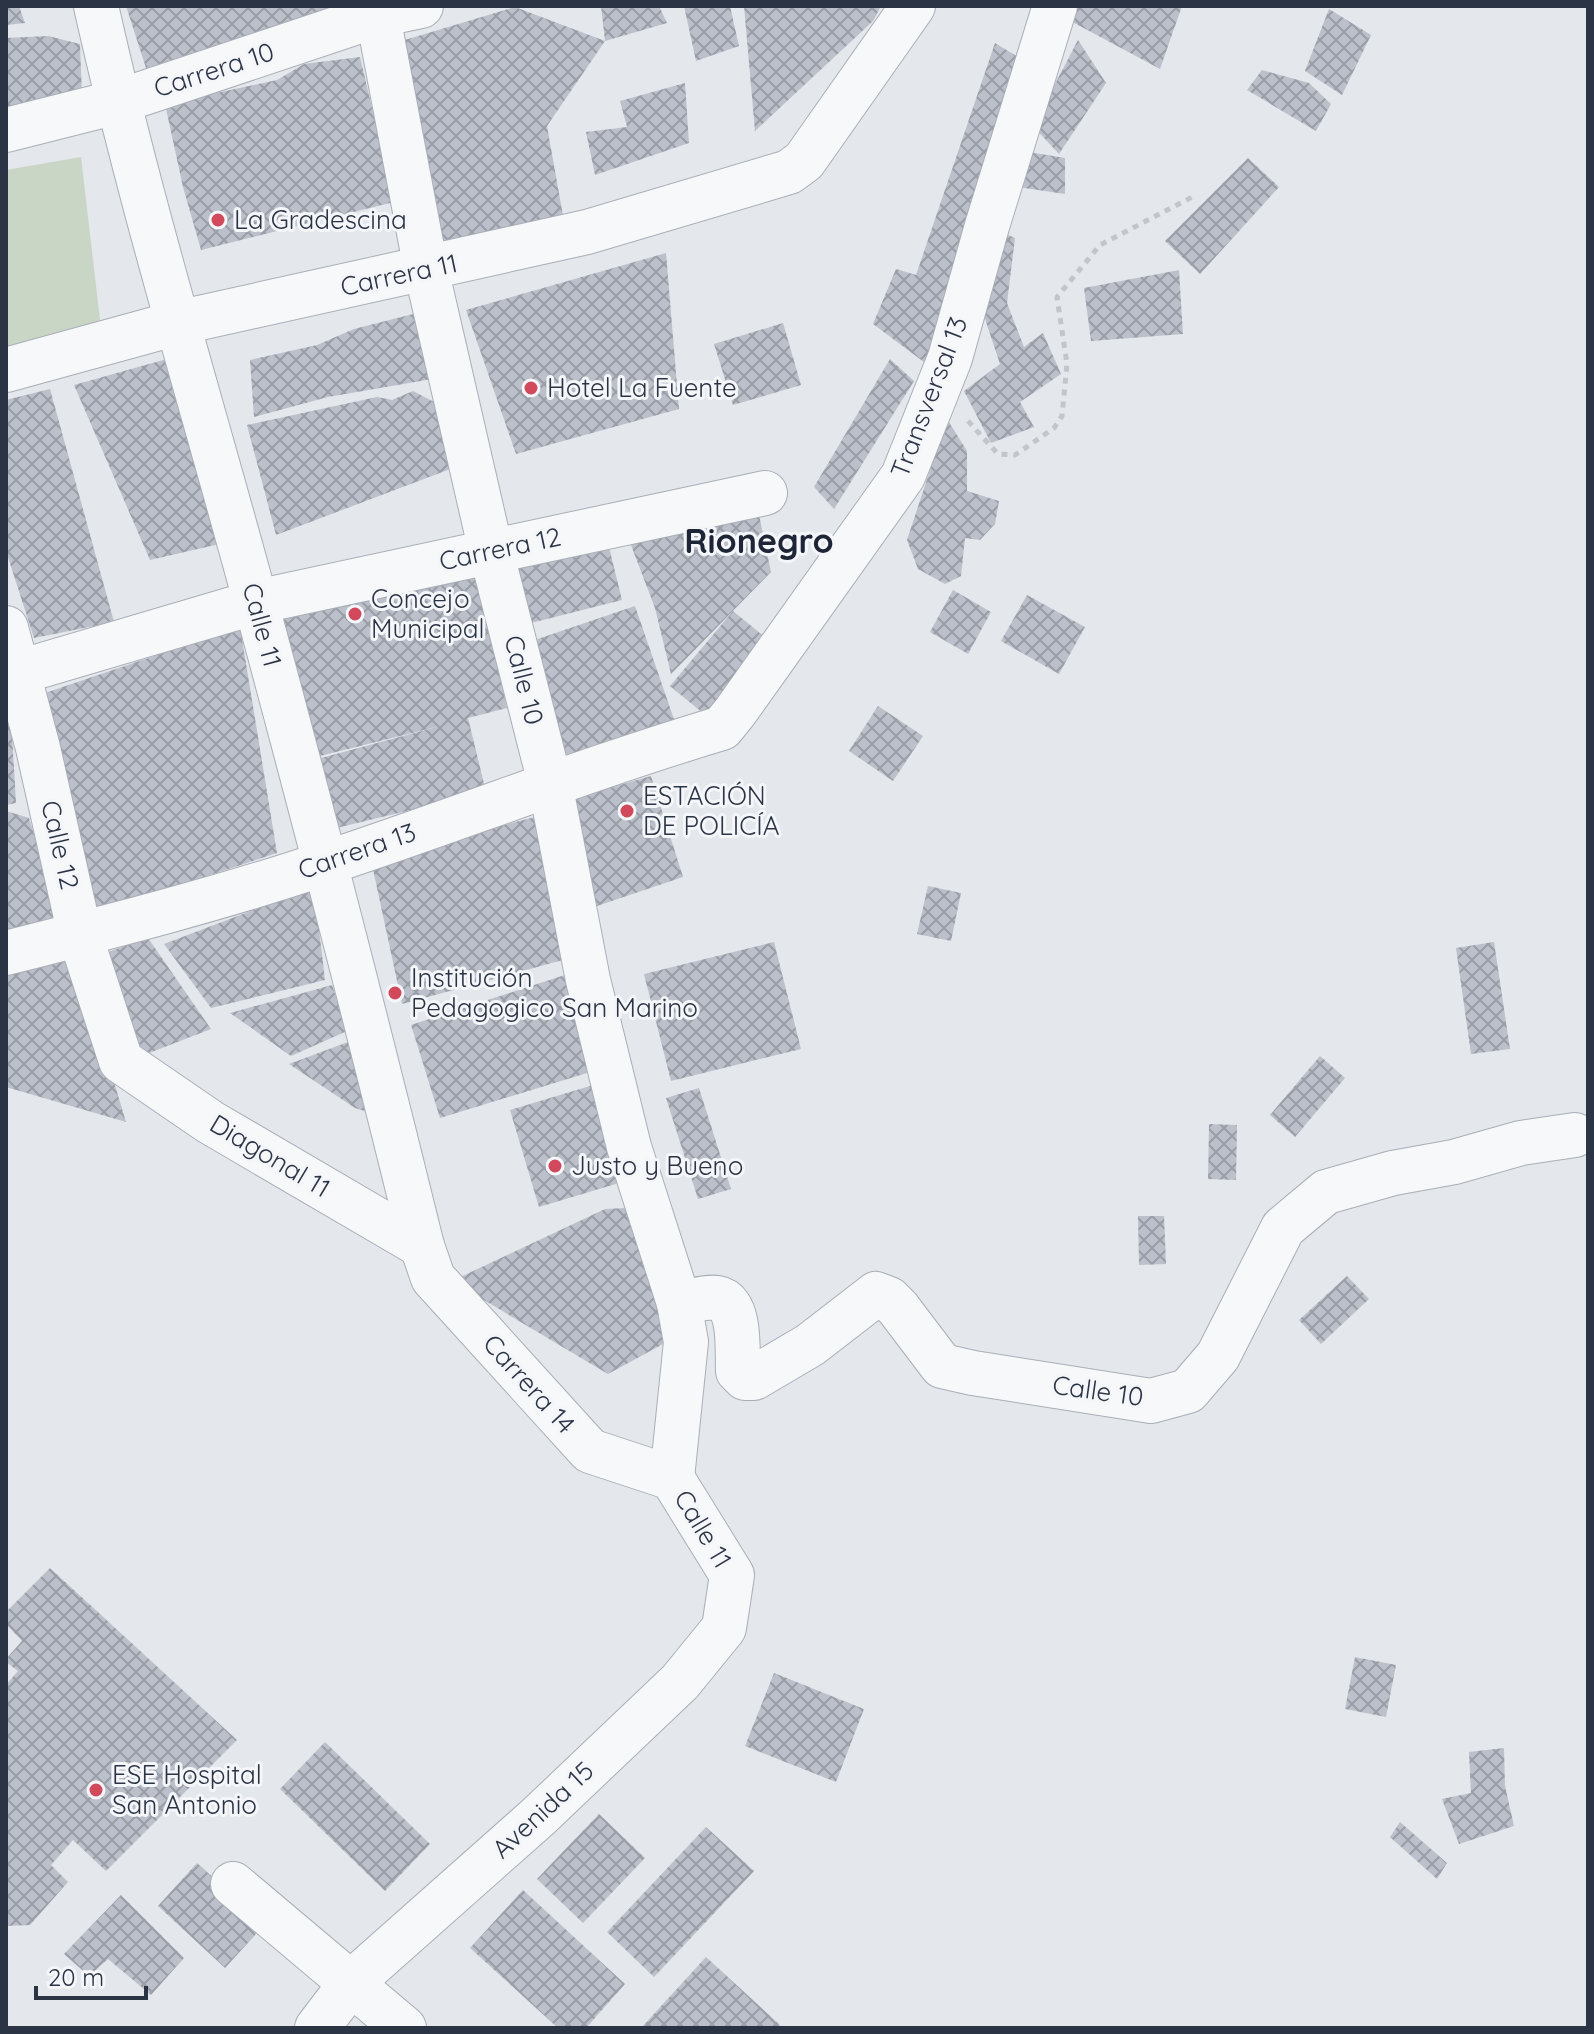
<svg xmlns="http://www.w3.org/2000/svg" width="1594" height="2034" viewBox="0 0 1594 2034" font-family="Quicksand,sans-serif">
	<style>
		.green { fill: #c9d6c5 }
		.building { fill: url(#building-cross-hatch) }
		.lines { fill: none; stroke-linecap: round; stroke-linejoin: round }
		.minor-casing { stroke: #a9aeb7; stroke-width: 46 }
		.path { stroke: #c2c5cb; stroke-width: 5; stroke-dasharray: 6 6; stroke-linecap: butt }
		.minor { stroke: #f7f8fa; stroke-width: 44 }
		.poi-dot { fill: #d1495b; stroke: #f4f6f9; stroke-width: 3 }
		.labels { text-anchor: middle; stroke-width: 6; stroke-linejoin: round; paint-order: stroke }
		.street-label { font-size: 26px; fill: #2b3445; stroke: #f4f6f9 }
		.poi-label { font-size: 26px; fill: #2b3445; stroke: #f4f6f9; text-anchor: start }
		.district-label { font-size: 34px; font-weight: bold; fill: #1d2536; stroke: #f4f6f9 }
	</style>
	<defs>
		<pattern id="building-cross-hatch" width="8" height="8" patternUnits="userSpaceOnUse" patternTransform="scale(2)"><rect width="8" height="8" fill="#bbc0ca"/><path d="M0 0l8 8M0 8l8-8" fill="none" stroke="#989da6"/></pattern>
	</defs>
	<rect width="100%" height="100%" fill="#e4e7ec"/>
	<polygon class="green" points="81,157 102,337 6,370 6,170"/>
	<g class="building">
		<polygon points="6,6 19,6 25,23 6,25"/>
		<polygon points="126,6 338,6 339,11 146,68"/>
		<polygon points="601,6 659,6 667,23 605,41"/>
		<polygon points="684,6 730,6 739,46 696,61"/>
		<polygon points="744,6 881,6 873,21 755,131"/>
		<polygon points="1071,6 1182,6 1160,69 1065,18"/>
		<polygon points="515,7 605,41 547,126 565,227 444,256 398,42"/>
		<polygon points="1329,9 1371,35 1342,95 1305,71"/>
		<polygon points="48,36 80,44 82,98 6,119 6,38"/>
		<polygon points="1078,40 1106,83 1059,154 1033,126"/>
		<polygon points="995,43 1033,66 936,371 873,324 896,269 916,275"/>
		<polygon points="360,57 394,202 201,250 183,187 165,104 277,80 304,64"/>
		<polygon points="1262,70 1309,83 1331,104 1316,131 1247,90"/>
		<polygon points="685,83 689,143 595,175 586,132 627,127 620,101"/>
		<polygon points="1012,149 1065,158 1065,194 1010,186"/>
		<polygon points="1248,158 1279,187 1200,274 1165,241"/>
		<polygon points="992,228 1015,238 1007,303 1024,347 1043,333 1061,374 1020,402 1034,427 991,443 964,391 1000,364 981,307"/>
		<polygon points="666,253 679,409 516,454 466,310"/>
		<polygon points="1179,270 1183,334 1091,341 1084,288"/>
		<polygon points="417,313 438,378 328,397 254,417 250,360 317,345 354,329"/>
		<polygon points="783,323 801,385 733,405 714,344"/>
		<polygon points="174,357 228,542 150,560 74,385"/>
		<polygon points="890,359 914,381 834,509 814,487"/>
		<polygon points="50,389 114,622 34,638 6,551 6,400"/>
		<polygon points="413,391 434,402 453,468 276,535 247,425 377,397 392,400"/>
		<polygon points="947,419 967,451 967,491 999,501 995,524 980,540 965,538 961,576 945,584 918,569 907,540"/>
		<polygon points="759,515 771,572 671,674 655,608 629,540"/>
		<polygon points="606,535 622,600 527,624 511,559"/>
		<polygon points="473,557 507,708 468,718 486,792 328,830 310,761 444,725 316,757 282,619"/>
		<polygon points="953,590 991,612 968,654 930,632"/>
		<polygon points="1027,595 1085,627 1059,674 1001,641"/>
		<polygon points="635,606 678,731 566,769 523,644"/>
		<polygon points="733,611 778,648 715,723 670,686"/>
		<polygon points="240,627 277,853 97,912 42,694"/>
		<polygon points="878,706 923,736 893,781 849,751"/>
		<polygon points="6,719 12,734 16,803 6,805"/>
		<polygon points="651,776 683,877 591,908 564,801"/>
		<polygon points="6,811 29,818 61,925 6,938"/>
		<polygon points="535,817 570,958 402,1004 371,860"/>
		<polygon points="928,886 961,893 951,941 917,934"/>
		<polygon points="314,887 325,980 211,1008 164,944"/>
		<polygon points="148,938 211,1029 144,1055 102,954"/>
		<polygon points="774,942 801,1049 671,1081 644,974"/>
		<polygon points="1494,942 1510,1049 1471,1054 1456,948"/>
		<polygon points="76,956 126,1122 6,1087 6,973"/>
		<polygon points="574,972 597,1070 440,1118 411,1025"/>
		<polygon points="332,985 347,1031 291,1056 230,1013"/>
		<polygon points="348,1042 373,1114 355,1108 289,1064"/>
		<polygon points="1320,1056 1345,1078 1295,1137 1270,1115"/>
		<polygon points="600,1083 629,1180 539,1207 510,1110"/>
		<polygon points="699,1088 731,1189 698,1199 666,1098"/>
		<polygon points="1209,1124 1237,1125 1236,1180 1208,1179"/>
		<polygon points="625,1208 648,1251 674,1338 608,1374 452,1281 605,1209"/>
		<polygon points="1138,1216 1164,1216 1166,1264 1139,1265"/>
		<polygon points="1347,1276 1369,1299 1321,1344 1299,1320"/>
		<polygon points="50,1568 237,1740 106,1871 73,1840 51,1865 68,1882 30,1925 6,1926 6,1685 18,1671 6,1662 6,1659 22,1641 6,1624 6,1612"/>
		<polygon points="1355,1657 1396,1665 1386,1717 1345,1709"/>
		<polygon points="774,1673 864,1709 836,1782 745,1746"/>
		<polygon points="325,1742 430,1844 385,1891 280,1789"/>
		<polygon points="1504,1748 1505,1786 1514,1826 1459,1844 1442,1799 1471,1793 1469,1752"/>
		<polygon points="599,1814 645,1858 583,1923 537,1879"/>
		<polygon points="1400,1822 1447,1863 1437,1879 1390,1837"/>
		<polygon points="706,1827 754,1871 654,1977 607,1932"/>
		<polygon points="197,1863 265,1924 225,1968 158,1906"/>
		<polygon points="523,1890 625,1984 586,2028 558,2028 470,1948"/>
		<polygon points="121,1895 184,1958 151,1995 108,1959 89,1976 64,1954"/>
		<polygon points="706,1957 780,2025 777,2028 641,2028"/>
	</g>
	<g class="lines">
		<defs>
			<g id="minor">
				<path d="M96 6C141 207 202 404 256 603 314 817 369 1031 422 1246L433 1278 590 1451 672 1478"/>
				<polyline points="376,6 426,269 491,551 550,783 588,980 629,1147 679,1303 686,1342 672,1478"/>
				<polyline points="6,130 117,102 378,15 421,6"/>
				<polyline points="6,370 177,323 587,232 789,172 804,161 913,6"/>
				<polyline points="6,628 38,748 80,935 121,1061 210,1122 422,1246"/>
				<polyline points="6,676 256,602 765,493"/>
				<path d="M6 953C113 926 222 898 326 863 459 819 588 768 722 728L735 712 903 476 950 358 987 226 1055 6"/>
				<path d="M679 1303C690 1302 706 1296 717 1298 742 1302 737 1352 738 1371L745 1378H754L810 1345 876 1294 889 1299 898 1308 942 1366 973 1373 1151 1401 1188 1391 1218 1356 1283 1228 1326 1192 1393 1173 1454 1162 1521 1143 1575 1135"/>
				<polyline points="233,1884 404,2028"/>
				<polyline points="317,2028 352,1982 538,1817 680,1682 724,1628 732,1575 672,1478"/>
			</g>
		</defs>
		<use href="#minor" class="minor-casing"/>
		<polyline class="path" points="968,421 998,454 1015,455 1054,428 1062,416 1067,364 1057,297 1100,245 1196,195"/>
		<use href="#minor" class="minor"/>
	</g>
	<g class="poi-dot">
		<circle cx="218" cy="220" r="8"/>
		<circle cx="531" cy="388" r="8"/>
		<circle cx="355" cy="614" r="8"/>
		<circle cx="627" cy="811" r="8"/>
		<circle cx="395" cy="993" r="8"/>
		<circle cx="555" cy="1166" r="8"/>
		<circle cx="96" cy="1790" r="8"/>
	</g>
	<g class="labels">
		<g class="street-label">
			<text transform="translate(214 70) rotate(-18)" y="9">Carrera 10</text>
			<text transform="translate(399 275) rotate(-12)" y="9">Carrera 11</text>
			<text transform="translate(929 397) rotate(-69)" y="9">Transversal 13</text>
			<text transform="translate(500 549) rotate(-12)" y="9">Carrera 12</text>
			<text transform="translate(262 625) rotate(75)" y="9">Calle 11</text>
			<text transform="translate(524 680) rotate(76)" y="9">Calle 10</text>
			<text transform="translate(60 845) rotate(77)" y="9">Calle 12</text>
			<text transform="translate(357 851) rotate(-19)" y="9">Carrera 13</text>
			<text transform="translate(270 1156) rotate(31)" y="9">Diagonal 11</text>
			<text transform="translate(529 1384) rotate(48)" y="9">Carrera 14</text>
			<text transform="translate(1098 1391) rotate(8)" y="9">Calle 10</text>
			<text transform="translate(703 1529) rotate(59)" y="9">Calle 11</text>
			<text transform="translate(543 1810) rotate(-43)" y="9">Avenida 15</text>
		</g>
		<g class="poi-label">
			<text x="234" y="229">La Gradescina</text>
			<text x="547" y="397">Hotel La Fuente</text>
			<text x="371" y="608">Concejo<tspan x="371" dy="30">Municipal</tspan></text>
			<text x="643" y="805">ESTACIÓN<tspan x="643" dy="30">DE POLICÍA</tspan></text>
			<text x="411" y="987">Institución<tspan x="411" dy="30">Pedagogico San Marino</tspan></text>
			<text x="571" y="1175">Justo y Bueno</text>
			<text x="112" y="1784">ESE Hospital<tspan x="112" dy="30">San Antonio</tspan></text>
		</g>
		<g class="district-label">
			<text x="759" y="553">Rionegro</text>
		</g>
	</g>
	<rect width="1594" height="2034" fill="none" stroke="#2b3445" stroke-width="16"/>
	<path d="M36 1986v12h110v-12" fill="none" stroke="#2b3445" stroke-width="4"/>
	<text x="48" y="1986" font-size="24" fill="#2b3445" stroke="#f4f6f9" stroke-width="6" paint-order="stroke">20 m</text>
</svg>
